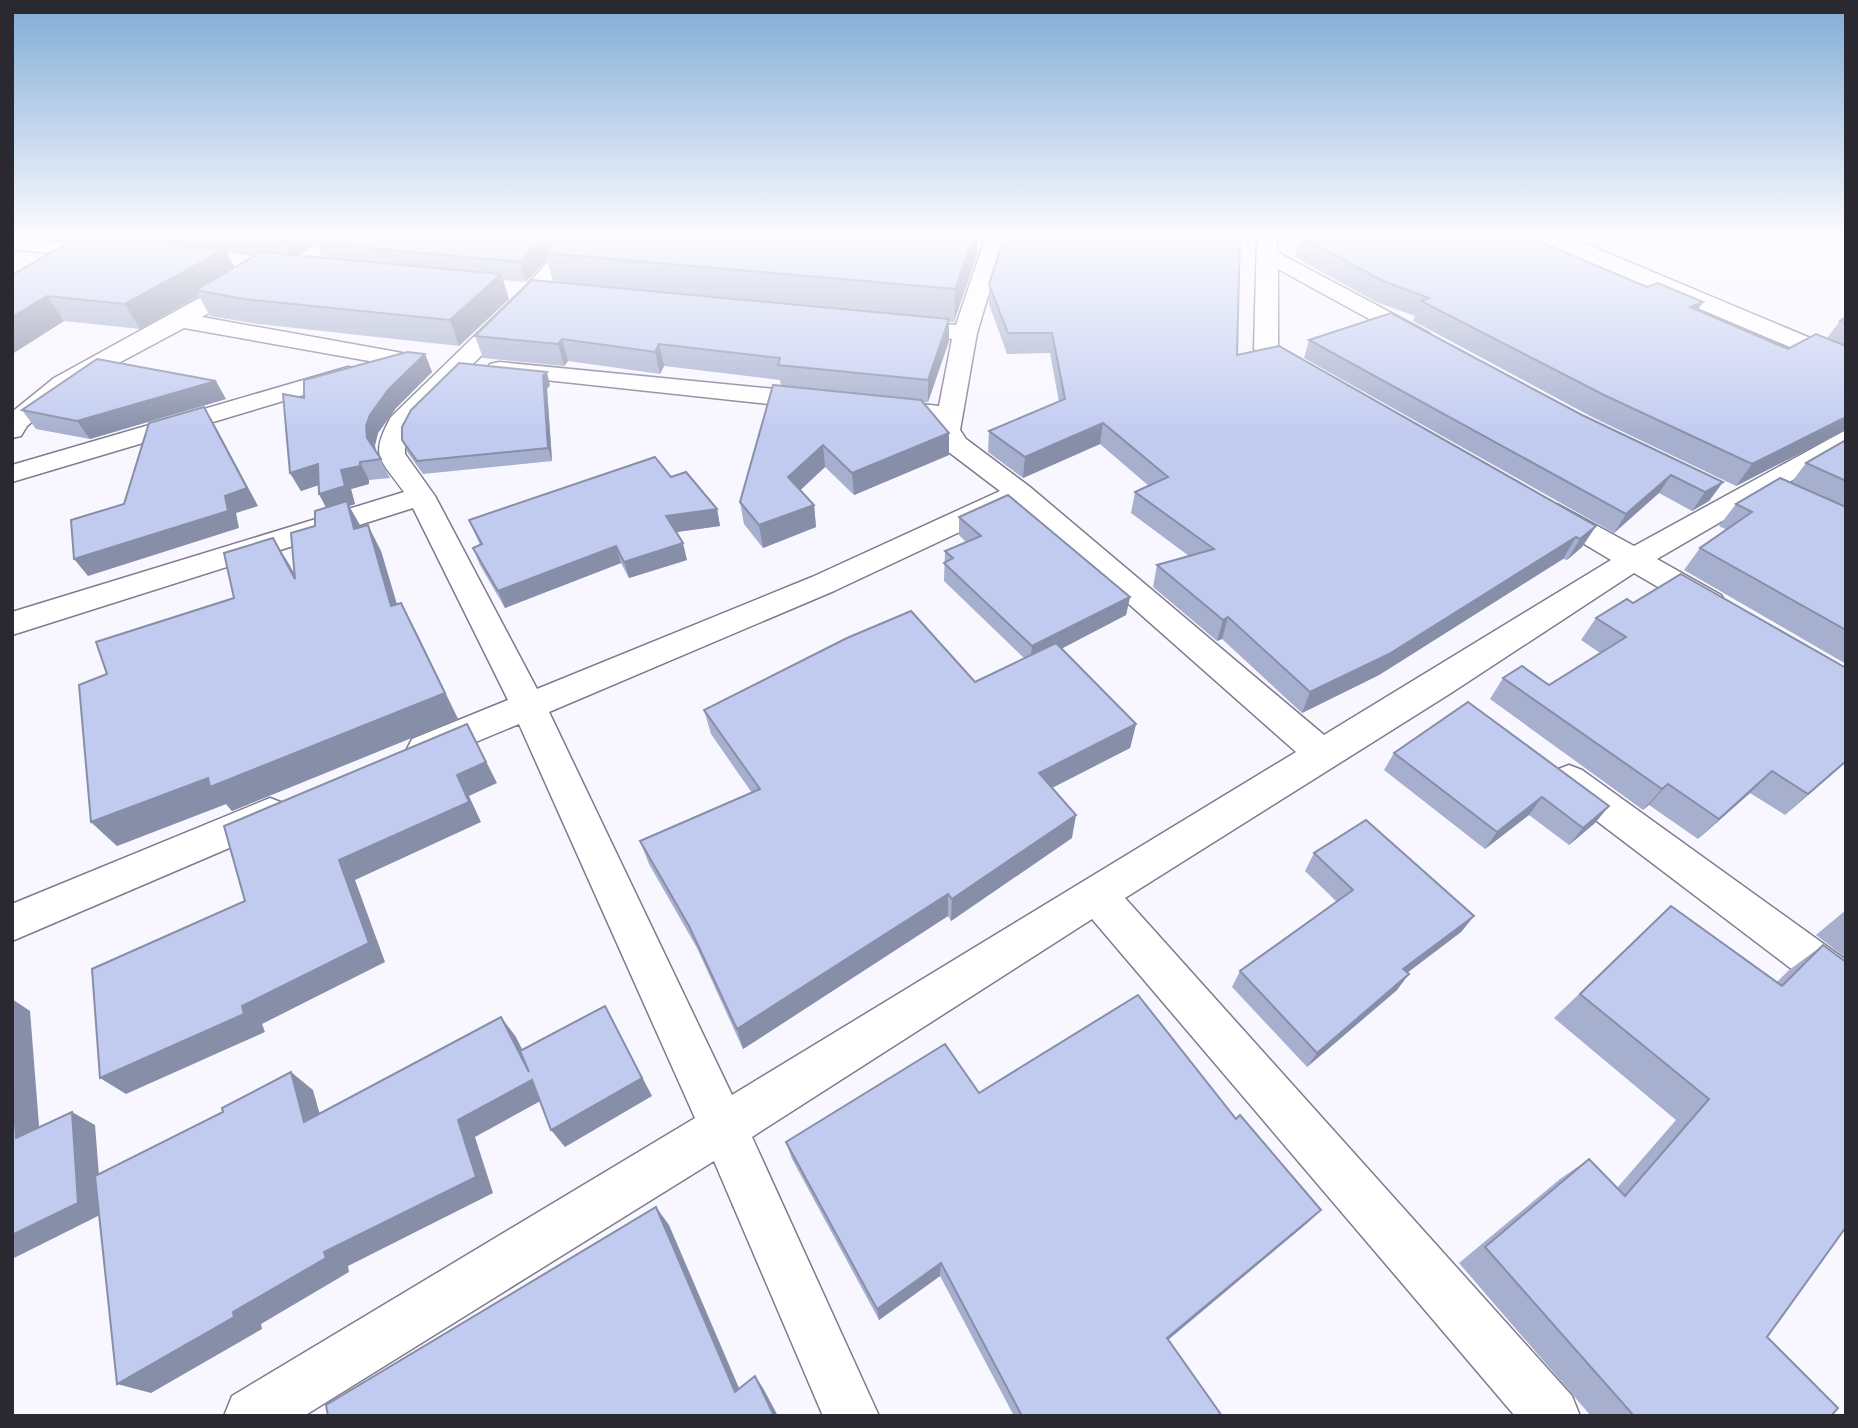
<svg xmlns="http://www.w3.org/2000/svg" width="1858" height="1428" viewBox="0 0 1858 1428" font-family="'Fira Sans Condensed',sans-serif">
	<style>
		.lines { fill: none; stroke-linecap: round; stroke-linejoin: round }
		.street-casing { stroke: #7f7a8d; stroke-width: 3 }
		.secondary-casing { stroke: #7f7a8d; stroke-width: 3 }
		.street { fill: #fff; fill-rule: evenodd }
		.secondary { fill: #fff; fill-rule: evenodd }
		.wall { fill: #a6afce; fill-rule: evenodd }
		.shaded-wall { fill: #878ea8 }
		.building { fill: #c1cbf0; stroke: #878ea8; stroke-width: 2 }
	</style>
	<rect width="100%" height="100%" fill="#f8f6ff"/>
	<g class="lines">
		<defs>
			<g id="street">
				<path d="M571 236H592L541 297 415 421 405 439V454L435 496 537 689 812 577 1000 491 946 450 934 430 936 421 877 413 873 408 877 403 886 400 939 406 952 339 893 332 889 327 893 322 901 320 956 325 986 236H1006L977 333 960 430 966 439 1030 487 1324 735 1611 560 1539 517 1535 511 1539 505 1549 502 1559 505 1634 546 1846 430V449L1657 559 1721 595 1726 603 1721 611 1710 614 1699 611 1634 573 1451 693 1125 898 1572 1396 1580 1416H1515L1092 919 752 1137 879 1416H823L714 1161 304 1416H224L232 1396 695 1118 519 724 425 763 412 759 407 749 412 739 508 700 413 508 12 635V612L404 492C380 458 369 457 391 417L525 287ZM1017 505 1296 752 732 1095 549 712 834 591Z"/>
				<polygon points="1257,236 1277,236 1277,252 1429,333 1433,338 1429,343 1413,343 1278,269 1278,346 1318,372 1315,377 1297,377 1254,349"/>
				<polygon points="12,237 103,247 114,253 103,259 12,249"/>
				<polygon points="243,274 254,281 251,286 202,317 397,352 406,354 409,359 406,364 397,366 184,328 72,388 27,426 21,436 12,438 12,412 54,378"/>
				<polygon points="499,362 816,393 825,396 829,401 825,406 816,409 490,374 487,369 490,364"/>
				<polygon points="348,367 357,369 360,374 357,379 12,482 12,465"/>
				<polygon points="1569,765 1582,770 1846,960 1846,1005 1831,999 1556,790 1551,780 1556,770"/>
				<polygon points="270,798 283,803 289,814 283,825 12,941 12,904"/>
			</g>
			<polygon id="secondary" points="1537,236 1567,236 1846,353 1846,371 1540,241"/>
		</defs>
		<use href="#street" class="street-casing"/>
		<use href="#secondary" class="secondary-casing"/>
		<use href="#street" class="street"/>
		<use href="#secondary" class="secondary"/>
	</g>
	<g class="wall">
		<path d="M100 236H978L977 255 954 322H949V341L928 402H922L949 455 854 495 825 467 800 490 814 505 816 527 763 548 744 524 740 502 781 386 780 380 664 366 660 374 568 361 564 366 483 358 475 336 553 282 547 259 526 282 503 280 509 299 459 346 258 324 210 316 199 296 140 329 64 321 12 354V275L101 238ZM316 243 322 257 300 255ZM227 253 253 256 234 267Z"/>
		<polygon points="1301,237 1698,310 1788,349 1827,338 1840,321 1846,317 1846,430 1736,486 1592,417 1413,321 1415,316 1376,302 1295,257"/>
		<polygon points="989,284 1237,355 1596,526 1582,547 1567,560 1563,559 1379,675 1302,713 1222,639 1217,641 1153,587 1157,565 1189,556 1131,513 1135,492 1149,486 1100,444 1023,478 988,452 989,431 1059,402 1050,353 1007,354 989,304"/>
		<polygon points="1309,340 1582,415 1723,482 1709,501 1692,511 1659,493 1614,533 1304,358"/>
		<polygon points="425,354 432,372 396,408 378,433 375,445 376,451 390,478 369,480 369,484 351,489 355,504 349,506 361,527 381,551 397,604 415,629 458,719 232,811 226,804 117,846 91,822 107,674 289,564 295,575 315,526 326,508 319,494 319,485 301,491 290,473 304,398"/>
		<polygon points="550,385 547,389 552,461 423,474 408,453 402,440"/>
		<polygon points="226,399 90,439 36,429 22,410"/>
		<polygon points="1846,440 1846,664 1684,570 1700,548 1727,530 1719,526 1736,504 1791,483 1806,463"/>
		<polygon points="671,477 717,509 720,526 676,532 687,560 629,578 621,563 505,608 480,565 473,548 480,545 469,520"/>
		<polygon points="959,517 1130,597 1126,615 1061,649 1136,724 1130,748 1052,788 1072,838 951,921 948,916 743,1049 697,948 649,864 640,841 752,793 711,734 704,710 975,682 1024,658 944,581 945,551 966,542 959,535"/>
		<polygon points="1633,603 1846,762 1785,815 1750,793 1698,839 1649,805 1643,810 1490,699 1503,678 1549,685 1600,653 1581,640 1596,618"/>
		<polygon points="1394,753 1609,806 1595,823 1569,845 1529,815 1485,849 1384,770"/>
		<polygon points="1314,853 1474,916 1461,932 1407,973 1397,990 1307,1067 1232,987 1240,971 1337,902 1305,871"/>
		<polygon points="1671,906 1777,982 1789,970 1823,945 1767,1337 1831,1416 1591,1416 1459,1263 1560,1179 1589,1159 1617,1188 1676,1120 1554,1018"/>
		<polygon points="1846,910 1846,958 1816,935"/>
		<polygon points="979,1093 1236,1119 1321,1210 1306,1224 1168,1340 1222,1416 1014,1416 940,1276 879,1320 792,1159 786,1142"/>
	</g>
	<g class="shaded-wall">
		<polygon points="290,236 326,236 293,260 284,240"/>
		<polygon points="544,236 568,236 545,253 547,259 526,282 520,262"/>
		<polygon points="974,236 978,236 977,255 954,322 955,289"/>
		<polygon points="225,249 238,274 196,290 199,296 140,329 125,304"/>
		<polygon points="501,274 509,299 459,346 450,320"/>
		<polygon points="47,296 64,321 12,354 12,317"/>
		<polygon points="1703,302 1690,323 1690,307"/>
		<polygon points="949,319 949,341 928,402 928,380"/>
		<polygon points="562,339 568,361 564,366 558,344"/>
		<polygon points="659,344 664,366 660,374 655,352"/>
		<polygon points="425,354 432,372 396,408 378,433 375,445 376,456 367,438 366,426 370,415 388,390"/>
		<polygon points="547,372 550,385 547,389 552,461 548,448 543,376"/>
		<polygon points="216,381 226,399 90,439 77,421"/>
		<polygon points="204,407 214,424 258,506 236,513 239,528 88,576 74,559 228,511"/>
		<polygon points="1846,417 1846,430 1736,486 1752,464"/>
		<polygon points="1103,423 1100,444 1023,478 1025,457"/>
		<polygon points="949,433 949,455 854,495 852,473"/>
		<polygon points="823,445 825,467 791,499 788,477"/>
		<polygon points="360,462 369,480 369,484 351,489 355,504 349,506 361,527 354,529 329,512 319,494 341,470"/>
		<polygon points="318,464 328,482 301,491 290,473"/>
		<polygon points="1671,475 1659,493 1614,533 1626,514"/>
		<polygon points="1723,482 1709,501 1692,511 1705,492"/>
		<polygon points="814,505 816,527 763,548 759,525"/>
		<polygon points="717,509 720,526 670,533 666,516"/>
		<polygon points="368,525 381,551 405,632 391,606"/>
		<polygon points="1596,526 1582,547 1567,560 1580,539"/>
		<polygon points="1576,537 1563,559 1379,675 1302,713 1310,692"/>
		<polygon points="273,538 289,564 311,605 295,579"/>
		<polygon points="683,543 687,560 629,578 624,562"/>
		<polygon points="616,546 621,563 505,608 498,591"/>
		<polygon points="1130,597 1126,615 1030,665 1032,646"/>
		<polygon points="401,603 458,719 232,811 226,804 117,846 91,822"/>
		<polygon points="1228,617 1222,639 1217,641 1223,620"/>
		<polygon points="467,724 497,783 469,796 481,822 355,880 385,962 262,1024 265,1032 126,1094 100,1078 242,1006 339,860 457,775"/>
		<polygon points="1136,724 1130,748 1036,796 1039,773"/>
		<polygon points="1846,761 1846,762 1785,815 1808,794"/>
		<polygon points="1772,771 1750,793 1698,839 1719,819"/>
		<polygon points="1668,784 1649,805 1643,810 1662,789"/>
		<polygon points="1542,797 1529,815 1485,849 1497,832"/>
		<polygon points="1609,806 1595,823 1569,845 1583,828"/>
		<polygon points="1076,815 1072,838 951,921 952,899"/>
		<polygon points="948,894 948,916 743,1049 737,1029"/>
		<polygon points="1474,916 1461,932 1391,985 1403,969"/>
		<polygon points="1409,974 1397,990 1307,1067 1317,1053"/>
		<polygon points="12,999 30,1011 41,1151 16,1138 12,1075"/>
		<polygon points="605,1006 652,1096 565,1147 551,1130"/>
		<polygon points="501,1017 516,1037 543,1091 529,1072"/>
		<polygon points="291,1072 313,1090 327,1140 304,1122"/>
		<polygon points="532,1080 546,1098 475,1137 493,1193 348,1266 349,1272 261,1324 262,1329 151,1393 117,1384 233,1312 324,1252 458,1120"/>
		<polygon points="72,1112 95,1125 102,1214 12,1259 12,1235"/>
		<polygon points="656,1207 669,1225 745,1402 735,1392"/>
		<polygon points="1321,1210 1306,1224 1157,1349 1167,1338"/>
		<polygon points="941,1263 940,1276 879,1320 877,1309"/>
		<polygon points="12,1345 14,1416 12,1416"/>
		<polygon points="755,1376 763,1388 778,1416 774,1416"/>
	</g>
	<g class="building">
		<polygon points="80,236 81,236 225,249 125,304 47,296 12,317 12,275"/>
		<polygon points="237,236 290,236 284,240"/>
		<polygon points="324,236 544,236 520,262 315,243"/>
		<polygon points="560,236 974,236 955,289 545,253"/>
		<polygon points="1018,236 1240,236 1237,355 1279,346 1596,526 1580,539 1576,537 1389,654 1310,692 1228,617 1223,620 1157,565 1214,549 1135,492 1168,477 1103,423 1025,457 989,431 1065,399 1052,333 1008,333 989,284 1004,238 1018,239"/>
		<polygon points="1305,236 1526,236 1647,287 1658,283 1703,302 1690,307 1788,349 1816,334 1846,346 1846,417 1752,464 1604,395 1421,301 1429,298 1383,281 1301,237"/>
		<polygon points="261,252 501,274 450,320 244,299 196,290"/>
		<polygon points="532,280 949,319 928,380 778,365 780,358 659,344 655,352 562,339 558,344 475,336"/>
		<polygon points="1391,313 1582,415 1723,482 1705,492 1671,475 1626,514 1309,340"/>
		<polygon points="1846,317 1846,323 1840,321"/>
		<polygon points="407,352 425,354 388,390 370,415 366,426 367,438 381,459 360,462 360,466 341,470 345,486 319,494 318,464 290,473 283,394 304,398 304,380"/>
		<polygon points="97,359 216,381 77,421 22,410"/>
		<polygon points="459,363 547,372 543,376 548,448 417,461 402,440 402,427 411,410"/>
		<polygon points="773,385 921,400 949,433 852,473 823,445 788,477 814,505 759,525 740,502"/>
		<polygon points="204,407 247,488 225,496 228,511 74,559 71,520 124,504 149,423"/>
		<polygon points="1846,440 1846,481 1806,463"/>
		<polygon points="655,457 671,477 686,472 717,509 666,516 683,543 624,562 616,546 498,591 473,548 482,544 469,520"/>
		<polygon points="1780,478 1846,507 1846,630 1700,548 1752,512 1736,504"/>
		<polygon points="1008,495 1130,597 1032,646 944,563 953,558 945,551 981,536 959,517"/>
		<polygon points="347,501 354,529 368,525 391,606 401,603 445,693 210,787 208,778 91,822 79,685 107,674 96,642 234,598 224,553 273,538 295,579 291,533 315,526 315,511"/>
		<polygon points="1681,574 1846,668 1846,761 1808,794 1772,771 1719,819 1668,784 1662,789 1503,678 1522,666 1549,685 1626,637 1596,618 1627,599 1633,603"/>
		<polygon points="911,611 975,682 1056,643 1136,724 1039,773 1076,815 952,899 948,894 737,1029 689,926 640,841 760,789 704,710 847,638"/>
		<polygon points="1468,702 1609,806 1583,828 1542,797 1497,832 1394,753"/>
		<polygon points="467,724 486,762 457,775 469,802 339,860 369,943 242,1006 244,1014 100,1078 92,969 245,901 224,826"/>
		<polygon points="1366,820 1474,916 1403,969 1409,974 1317,1053 1240,971 1353,890 1314,853"/>
		<polygon points="1671,906 1782,986 1823,945 1846,962 1846,1227 1767,1337 1838,1408 1831,1416 1634,1416 1485,1247 1589,1159 1625,1196 1709,1099 1580,994"/>
		<polygon points="1138,995 1236,1119 1240,1115 1321,1210 1167,1338 1222,1416 1022,1416 941,1263 877,1309 786,1142 945,1044 979,1093"/>
		<polygon points="605,1006 642,1078 551,1130 532,1080 458,1120 476,1177 324,1252 326,1258 233,1312 234,1317 117,1384 95,1176 223,1112 222,1108 291,1072 304,1122 501,1017 529,1072 520,1051"/>
		<polygon points="12,1075 16,1138 72,1112 78,1203 12,1235"/>
		<polygon points="656,1207 735,1392 755,1376 774,1416 328,1416 326,1405"/>
	</g>
	<linearGradient id="sky" x2="0" y2="1"><stop stop-color="#7fabd6"/><stop offset="0.54" stop-color="#fcfbff"/><stop offset="1" stop-color="#fcfbff" stop-opacity="0"/></linearGradient>
	<rect width="1858" height="436" fill="url(#sky)"/>
	<rect width="1858" height="1428" fill="none" stroke="#2a2830" stroke-width="28"/>
</svg>
